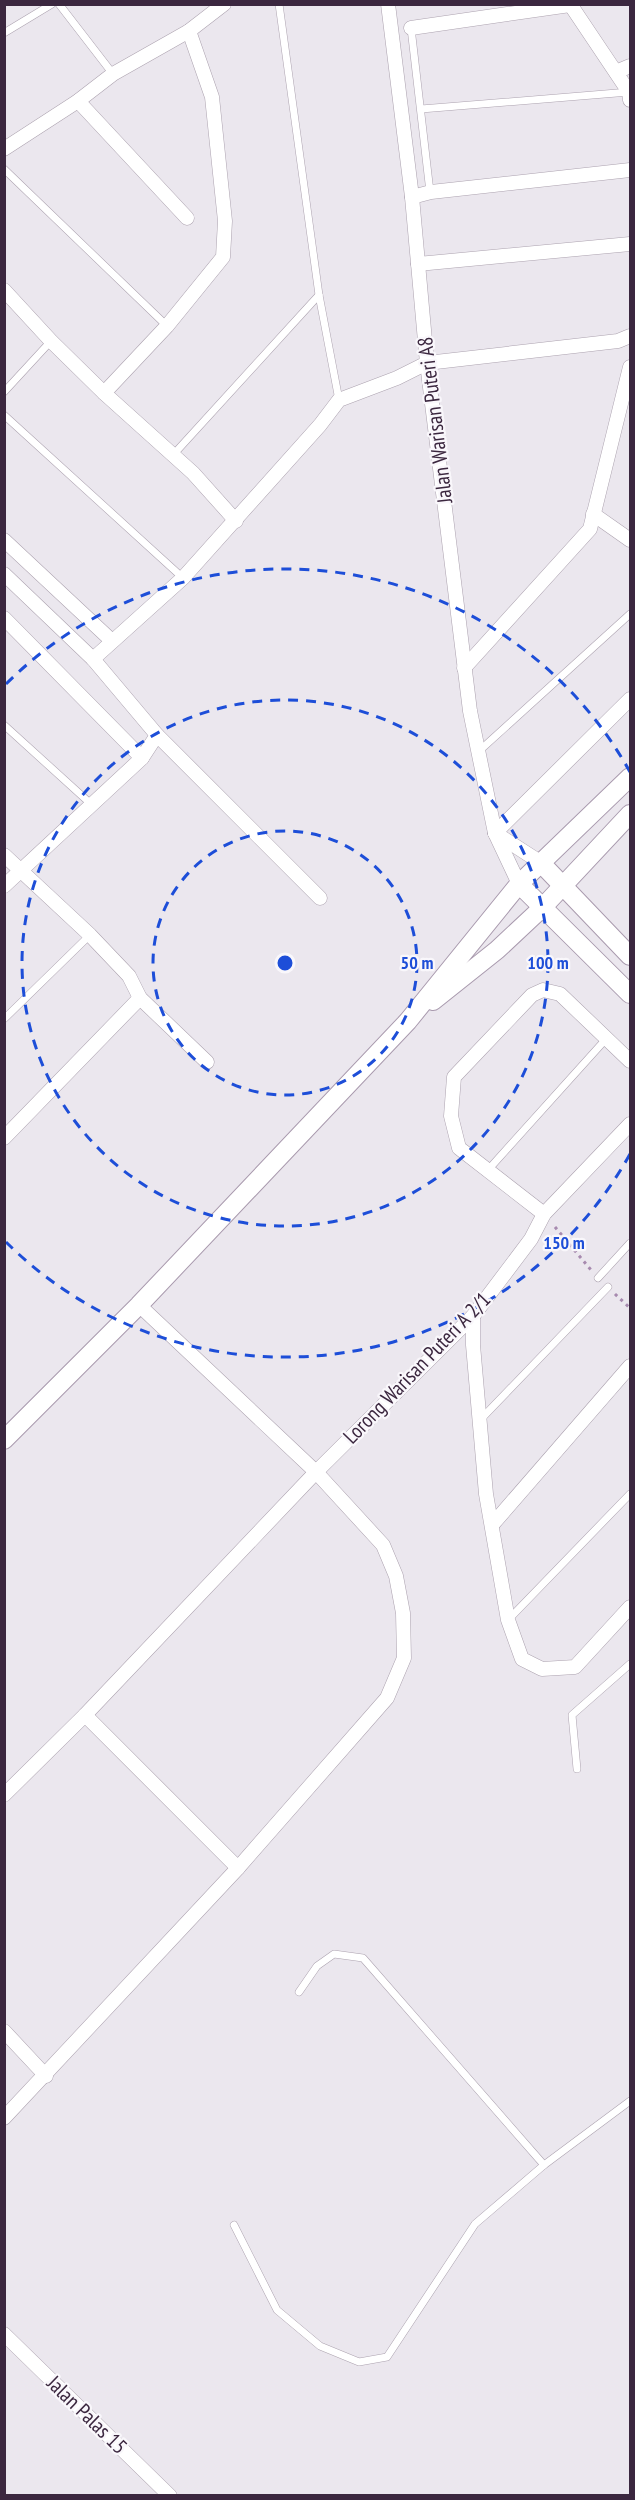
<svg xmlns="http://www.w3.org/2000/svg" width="635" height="2500" viewBox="0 0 635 2500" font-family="'PT Sans Narrow',sans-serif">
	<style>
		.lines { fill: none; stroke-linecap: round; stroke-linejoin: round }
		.lane-casing { stroke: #aca2af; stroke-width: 8 }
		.street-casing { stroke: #aca2af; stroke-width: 15 }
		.secondary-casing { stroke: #a99aae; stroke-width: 20 }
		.path { stroke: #a78aaf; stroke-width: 3; stroke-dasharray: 3 4.5; stroke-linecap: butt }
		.lane { stroke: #fff; stroke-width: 7 }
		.street { stroke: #fff; stroke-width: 14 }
		.secondary { stroke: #fff; stroke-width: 18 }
		.ring { fill: none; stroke: #1d4ed8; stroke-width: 3; stroke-dasharray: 10 8 }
		.labels { text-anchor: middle; stroke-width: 4.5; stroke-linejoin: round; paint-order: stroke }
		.street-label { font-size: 21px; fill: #3b273f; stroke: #f9f7fb }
		.centre { fill: #1d4ed8; stroke: #f9f7fb; stroke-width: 3 }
		.ring-label { font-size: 18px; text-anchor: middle; font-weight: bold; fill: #1d4ed8; stroke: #f9f7fb; stroke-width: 4.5; stroke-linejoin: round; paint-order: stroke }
	</style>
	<rect width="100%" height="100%" fill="#ebe7ee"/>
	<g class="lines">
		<defs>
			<g id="lane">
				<polyline points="59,4 113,74"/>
				<polyline points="279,4 319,295 339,400"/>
				<polyline points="411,28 430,192"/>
				<polyline points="4,33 52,4"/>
				<polyline points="421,109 629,92"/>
				<polyline points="4,169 167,326"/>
				<polyline points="4,392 51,341"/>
				<polyline points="4,415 183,578"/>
				<polyline points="173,455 319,295"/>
				<polyline points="4,725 91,804"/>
				<polyline points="478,752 630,614"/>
				<polyline points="4,1019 90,935"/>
				<polyline points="488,1170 606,1039"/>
				<polyline points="598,1278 630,1243"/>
				<polyline points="481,1419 608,1287"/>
				<polyline points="508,1620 630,1494"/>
				<polyline points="577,1769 572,1715 630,1664"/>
				<polyline points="299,1992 317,1966 334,1954 363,1958 544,2165"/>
				<polyline points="234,2225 277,2310 320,2346 359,2362 387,2357 475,2224 544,2165 630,2101"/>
			</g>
			<g id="street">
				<polyline points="388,4 412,197 427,363 470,711 495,833 519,884"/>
				<polyline points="570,4 629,92 630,100"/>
				<polyline points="411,28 570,5"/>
				<polyline points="616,72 630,66"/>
				<polyline points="78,101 187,218"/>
				<polyline points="4,149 78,101 113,74 189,31 224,4"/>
				<polyline points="412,197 431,192 630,170"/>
				<polyline points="418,264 630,244"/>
				<polyline points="4,290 51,341 104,393 193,473 236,521"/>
				<polyline points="104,393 167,326 223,257 225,221 212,97 189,31"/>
				<polyline points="593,514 630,540"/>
				<polyline points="4,540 112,641"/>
				<polyline points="4,574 93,659 157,735 320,898"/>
				<polyline points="4,618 142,758"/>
				<polyline points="93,659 183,578 320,425 339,400 397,378 427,363 618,341 630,336"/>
				<polyline points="464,668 590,529 630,367"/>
				<polyline points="495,833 630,699"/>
				<polyline points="495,833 540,862"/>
				<polyline points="4,855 90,935 129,976 140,998 207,1062"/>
				<polyline points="4,886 142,758 157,735"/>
				<polyline points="4,1138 140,998"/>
				<polyline points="544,1214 459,1148 451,1116 454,1077 532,995 543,990 560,994 630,1061"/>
				<polyline points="473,1316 473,1345 486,1494 508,1620 522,1659 542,1669 575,1667 630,1607"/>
				<polyline points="492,1525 630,1366"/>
				<polyline points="85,1715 238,1868"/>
				<polyline points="4,1795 85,1715 316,1472 473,1316 531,1239 544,1214 630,1124"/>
				<polyline points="4,2031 46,2076"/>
				<polyline points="4,2118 238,1868 387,1698 404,1658 403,1613 396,1576 383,1545 316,1472 139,1305"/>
				<polyline points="4,2334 170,2496"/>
			</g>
			<g id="secondary">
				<polyline points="540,862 630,956"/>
				<polyline points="519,884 630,994"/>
				<polyline points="433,1001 497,950 543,907 630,814"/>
				<polyline points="4,1440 139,1305 408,1021 519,884 630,777"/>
			</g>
		</defs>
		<use href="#lane" class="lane-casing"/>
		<use href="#street" class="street-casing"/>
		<use href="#secondary" class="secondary-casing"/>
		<g class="path">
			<polyline points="555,1227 591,1270"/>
			<polyline points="615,1294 630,1308"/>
		</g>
		<use href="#lane" class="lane"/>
		<use href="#street" class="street"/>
		<use href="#secondary" class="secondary"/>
	</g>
	<g class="ring">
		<circle cx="285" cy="963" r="132"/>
		<circle cx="285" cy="963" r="263"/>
		<path d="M630 1154A395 395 0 0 1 6 1242M6 684A395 395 0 0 1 630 772"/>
	</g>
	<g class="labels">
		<g class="street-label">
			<text transform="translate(435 420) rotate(-97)" y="7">Jalan Warisan Puteri A8</text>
			<text transform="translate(417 1368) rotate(-46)" y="7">Lorong Warisan Puteri A 2/1</text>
			<text transform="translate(87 2415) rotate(44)" y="7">Jalan Palas 15</text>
		</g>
	</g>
	<circle cx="285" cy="963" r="9" class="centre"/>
	<g class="ring-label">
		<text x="417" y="969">50 m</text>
		<text x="548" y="969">100 m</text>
		<text x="564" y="1249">150 m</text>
	</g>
	<rect width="635" height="2500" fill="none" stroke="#3b273f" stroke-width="12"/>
</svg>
